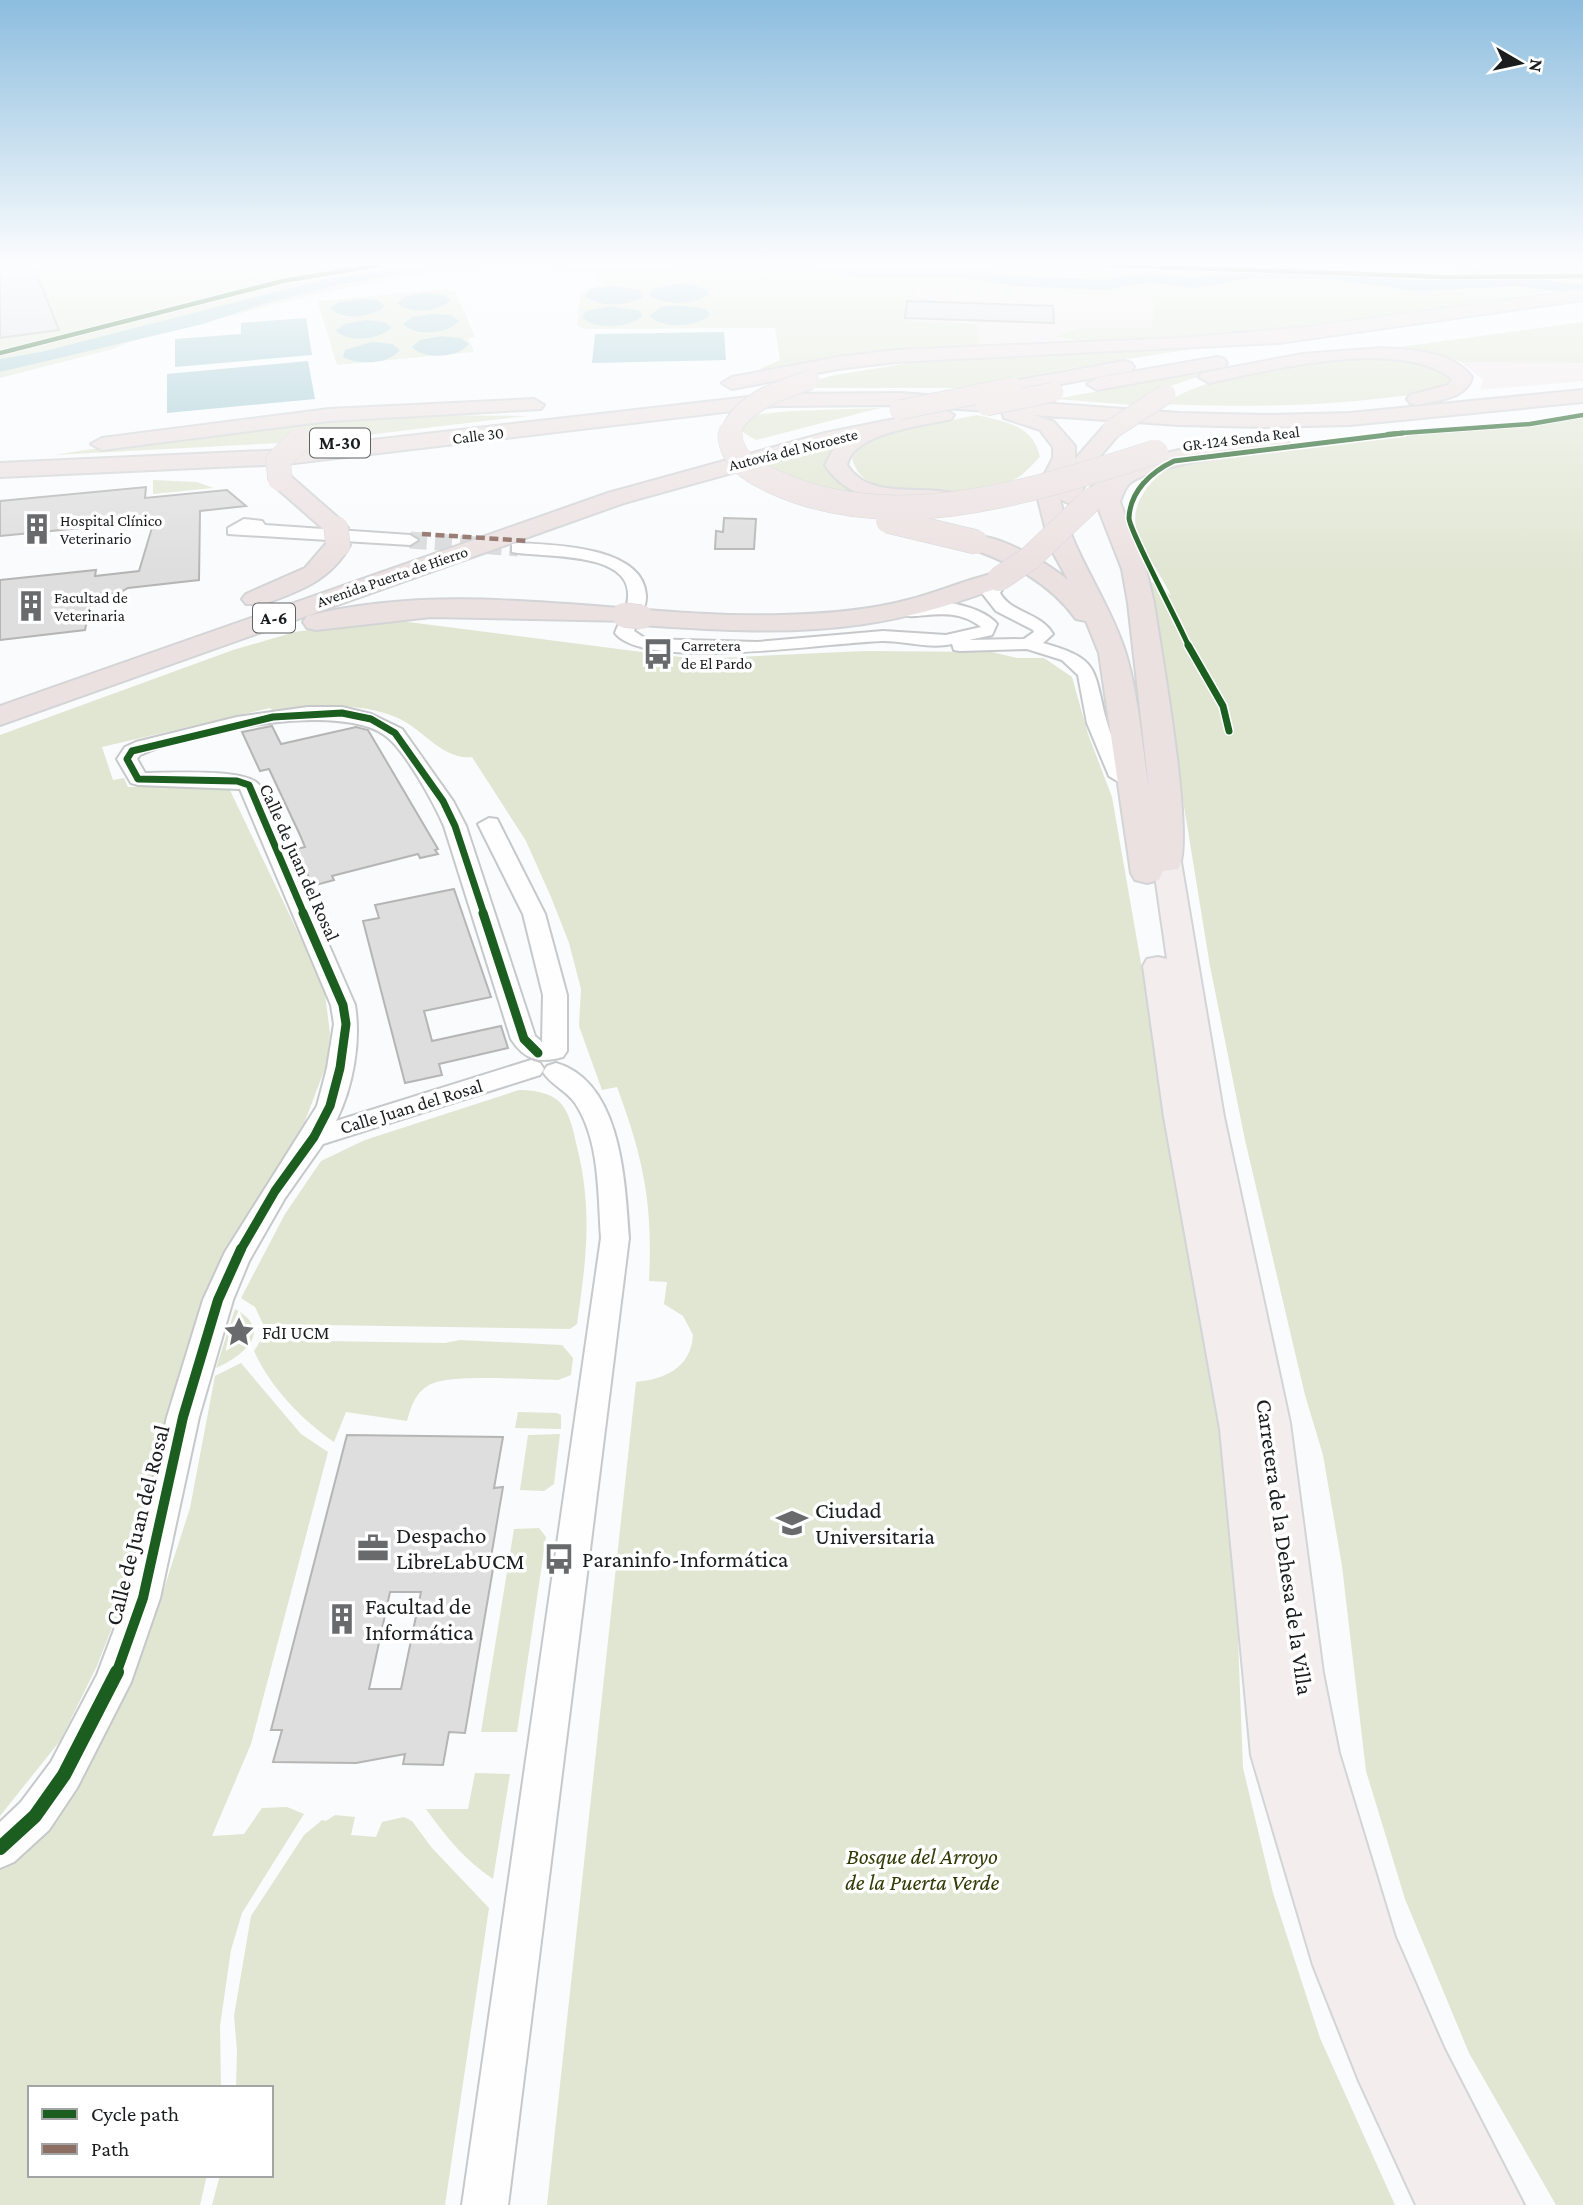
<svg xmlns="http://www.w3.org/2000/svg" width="1583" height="2205" viewBox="0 0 1583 2205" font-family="'Crimson Pro',serif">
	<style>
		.industrial { fill: #f2eaec }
		.green { fill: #e0e6d2 }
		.water { fill: #a2cad2 }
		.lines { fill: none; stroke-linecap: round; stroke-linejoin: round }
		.stream { stroke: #a2cad2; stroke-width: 2.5 }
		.river { fill: #a2cad2; fill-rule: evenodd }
		.building { fill: #dedede; stroke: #b5b5b4; stroke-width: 2; fill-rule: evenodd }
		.minor-tunnel { stroke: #d8dadc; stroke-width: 17; stroke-dasharray: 17 8; stroke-linecap: butt }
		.minor-casing { stroke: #c6c8ca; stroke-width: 4 }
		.major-casing { stroke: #d3d4d6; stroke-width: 4 }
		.highway-casing { stroke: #d3d4d6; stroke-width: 4 }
		.minor { fill: #fefeff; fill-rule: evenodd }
		.major { fill: #f4eded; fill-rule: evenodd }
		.highway { fill: #ece1e1; fill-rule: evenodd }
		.highway-bridge-far1-casing { stroke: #d3d4d6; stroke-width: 21; stroke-linecap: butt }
		.highway-bridge-casing { stroke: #d3d4d6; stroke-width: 25; stroke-linecap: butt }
		.highway-bridge-far1 { stroke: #ece1e1; stroke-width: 19 }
		.highway-bridge { stroke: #ece1e1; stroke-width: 24 }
		.quiet { stroke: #8d6e63; stroke-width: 4.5; stroke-dasharray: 9 4.5; stroke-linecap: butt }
		.cycleway-far5-casing { stroke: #fff; stroke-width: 6 }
		.cycleway-far4-casing { stroke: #fff; stroke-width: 8 }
		.cycleway-far3-casing { stroke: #fff; stroke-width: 10 }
		.cycleway-far2-casing { stroke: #fff; stroke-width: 13 }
		.cycleway-far1-casing { stroke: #fff; stroke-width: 15 }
		.cycleway-casing { stroke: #fff; stroke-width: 18 }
		.cycleway-far5 { stroke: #1b5e20; stroke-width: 4.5 }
		.cycleway-far4 { stroke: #1b5e20; stroke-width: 5 }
		.cycleway-far3 { stroke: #1b5e20; stroke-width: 7 }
		.cycleway-far2 { stroke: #1b5e20; stroke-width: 9 }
		.cycleway-far1 { stroke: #1b5e20; stroke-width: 10 }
		.cycleway { stroke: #1b5e20; stroke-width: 14 }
		.labels { text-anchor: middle; stroke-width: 7; stroke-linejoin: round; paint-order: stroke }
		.far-street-label { font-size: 16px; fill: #1a1c1e; stroke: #fff }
		.far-poi-label { font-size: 16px; fill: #1a1c1e; stroke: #fff; text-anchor: start }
		.shield { fill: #fff; stroke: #5f6062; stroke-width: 2 }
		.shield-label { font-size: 18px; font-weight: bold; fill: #1a1c1e }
		.street-label { font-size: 19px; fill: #1a1c1e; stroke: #fff }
		.poi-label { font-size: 19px; fill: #1a1c1e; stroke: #fff; text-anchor: start }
		.near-poi-label { font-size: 23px; fill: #1a1c1e; stroke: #fff; text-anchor: start }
		.near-street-label { font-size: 23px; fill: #1a1c1e; stroke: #fff }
		.near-park-label { font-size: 23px; font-style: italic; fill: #313904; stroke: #fff }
	</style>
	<rect width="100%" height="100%" fill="#f9fbfd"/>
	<g class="industrial">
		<polygon points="915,288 1153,297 1152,328 1080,328 1056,338 1108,345 980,349 905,321"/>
		<polygon points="1461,362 1583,363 1583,381 1480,390 1483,380"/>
	</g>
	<g class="green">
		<path d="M0 265H1193L1427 279 1459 274 1439 265H1583V286L1275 333 1108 345 1054 337 1080 328H1152L1153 297 915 288 906 321 977 324 980 349 765 375 760 369 780 360 775 328 585 329 577 326 580 295 589 289 604 285 598 281 596 273C542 271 490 267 436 273 333 285 232 317 132 341L113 349 0 378Z"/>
		<polygon points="445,289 455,290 475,337 468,338 474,352 337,365 318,303 320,301"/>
		<polygon points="1583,322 1583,363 1462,362 1434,355 1377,350"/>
		<polygon points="1204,347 1066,369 974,388 794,388 830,376 909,363"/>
		<path d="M1375 357 1408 358 1454 376 1450 387C1426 394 1401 396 1376 399 1305 407 1234 407 1162 404 1224 368 1305 361 1375 357Z"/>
		<polygon points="1226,367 1162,389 1133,405 1056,399"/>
		<polygon points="880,408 756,440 734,427 744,416 791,411"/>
		<polygon points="404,415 527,416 316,441 54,455 221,429"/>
		<path d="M977 415C1006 422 1033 425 1040 457 1034 463 1027 471 1020 476 988 498 900 500 867 480 858 475 855 467 852 459 867 430 946 422 977 415Z"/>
		<path d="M1583 418V2205H1556L1469 2053 1405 1899 1366 1771 1342 1566 1323 1455 1305 1395 1245 1140 1210 966 1147 579 1171 595C1162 577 1140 546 1136 527 1130 500 1156 474 1178 462L1334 442Z"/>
		<polygon points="849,441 838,478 874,492 824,495 763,466"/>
		<polygon points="153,480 197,482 213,488 153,494"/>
		<path d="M408 622 696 659 864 651 992 652 1017 658H1044L1072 677 1088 734 1112 797 1232 1485 1243 1768 1273 1893 1320 2038 1395 2205H547L636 1382C665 1379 691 1368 693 1335L683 1316 664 1304 667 1282 649 1281C653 1204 644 1160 617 1087L602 1090 579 1026 581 989 569 943 551 897 526 841 472 757C442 760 423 729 398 718 358 701 315 706 274 712L270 708 102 747 113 780 124 778 128 787 228 786 324 987 330 1033 327 1063 299 1137 223 1259 196 1318 174 1397 147 1524 128 1586 97 1666 60 1741 0 1816V735L233 650 295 632 359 623Z"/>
		<path d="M519 1090C534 1090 554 1093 563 1106 571 1117 574 1134 577 1147 593 1211 586 1261 577 1324L570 1329 263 1324 255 1307 241 1298 285 1214 321 1161 365 1140Z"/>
		<path d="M235 1309C275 1331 243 1356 216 1368Z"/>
		<path d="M261 1340 445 1343 460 1340 562 1345 573 1358 571 1375 558 1380C530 1380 450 1373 429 1385 415 1393 411 1407 407 1421L346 1412 334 1442C302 1420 270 1387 254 1351Z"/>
		<polygon points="241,1363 301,1434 328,1452 251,1744 212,1836 244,1834 262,1808 287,1807 304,1814 242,1913 231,1950 220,2026 221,2088 30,2088 30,2175 207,2175 200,2205 0,2205 0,1870 57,1809 91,1763 122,1702 147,1641 190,1508 215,1376"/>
		<polygon points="518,1412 557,1413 561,1415 561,1429 515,1428"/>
		<polygon points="560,1434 554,1484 544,1491 520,1490 528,1435"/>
		<polygon points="539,1528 546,1537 517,1732 481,1732 514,1529"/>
		<path d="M475 1773 510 1774 493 1879C465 1860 446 1837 426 1809H468Z"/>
		<polygon points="335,1815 355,1817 351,1835 376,1837 382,1822 404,1817 412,1821 432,1848 489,1908 445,2205 212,2205 220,2175 271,2175 271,2088 236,2088 237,2050 234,2016 251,1916 304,1835 322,1820 326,1821"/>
	</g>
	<g class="water">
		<polygon points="421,265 542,265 542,266 425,269 342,284 263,304 203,324 0,372 0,359 41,352 327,279"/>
		<path d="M675 284 693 285 708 291V295C692 305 664 306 649 295L653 289Z"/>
		<path d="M611 286 640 290 643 297C628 306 599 308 585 296L591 289Z"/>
		<path d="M424 293 443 295 451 300C440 312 409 315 397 303L405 297Z"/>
		<path d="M359 299 377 300 385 306C373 318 341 321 330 308L339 302Z"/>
		<path d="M680 305 706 309 710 315C696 328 663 329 649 316L661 307Z"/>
		<path d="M610 306 641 311 642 317C626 328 597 330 582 318L586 311Z"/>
		<path d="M432 314 451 315 459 321C448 334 415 337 403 324L412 317Z"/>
		<polygon points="306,318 312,355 175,367 175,339 241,334 241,323"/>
		<path d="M365 320 384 322 392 327C380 340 347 344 336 330L345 324Z"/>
		<polygon points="724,332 726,360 592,363 595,334"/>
		<path d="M441 336 461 338 469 344C459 358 423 360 412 347L420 340Z"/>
		<path d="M372 342 392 344 400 350C388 365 359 365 343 357L345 350Z"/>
		<polygon points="308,361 315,399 167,413 167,374"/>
	</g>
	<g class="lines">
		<polyline class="stream" points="1471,265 1476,272"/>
		<g class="river">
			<polygon points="550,265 676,265 668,270 558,270"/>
			<polygon points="811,265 958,267 1015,276 1106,280 1147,272 1194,278 1251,268 1329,269 1417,281 1519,276 1583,285 1583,295 1519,286 1417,291 1329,279 1251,278 1194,288 1147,282 1106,290 1015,286 958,277 859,277 819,270"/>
		</g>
	</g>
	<g class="building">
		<polygon points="0,265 33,265 59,330 0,338"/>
		<polygon points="907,301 1053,306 1054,323 905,318"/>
		<polygon points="146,487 145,498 227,490 246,506 200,511 199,580 128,588 119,593 92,596 85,630 0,640 0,580 96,570 95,576 139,571 154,521 0,536 0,501"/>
		<polygon points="724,518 756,519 754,549 715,549 716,531 723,532"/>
		<polygon points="272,726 281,744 356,727 368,730 438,849 435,850 438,854 420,858 418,854 332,876 334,880 316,885 311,882 296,849 305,847 300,835 269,769 260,771 242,732"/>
		<polygon points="454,889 491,997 424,1011 432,1041 501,1026 508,1048 439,1064 442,1075 405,1083 363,921 379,918 375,905"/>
		<path d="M347 1435 503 1437 494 1488 503 1487 490 1563H494L465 1733 449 1732 443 1765 403 1764 405 1754 356 1763 273 1762 282 1730H271ZM390 1592H421L401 1689H369Z"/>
	</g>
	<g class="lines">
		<polyline class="minor-tunnel" points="410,540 518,548"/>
		<defs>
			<g id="minor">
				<polygon points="244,519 262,521 265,525 410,535 418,540 410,545 228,534 228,528"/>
				<path d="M518 543C553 545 643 546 646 595 647 607 638 620 634 631L646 639 757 642 883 631 946 635 981 627C949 601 910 625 898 612 916 592 980 603 997 624L992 635 969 640 1024 639 1034 632 1033 630 996 611 982 593 993 575H1005L1008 579 1000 593C1012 614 1040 612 1053 634L1043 643C1099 659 1093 667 1106 719 1111 739 1122 758 1129 776L1119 782 1109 776 1087 723 1078 675 1062 660 1027 649 960 651 954 650 952 644C930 649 905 641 883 641 832 642 645 672 615 633 619 621 628 610 628 597 632 550 540 558 512 552V544Z"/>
				<path d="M308 707H342L371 714 402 729 453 801 466 826 535 1036 542 1042 543 995 523 914 478 824 489 818 497 819 545 914 567 995V1051L563 1057C540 1063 525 1061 511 1039L444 826C434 803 406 752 387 737 343 700 189 732 140 755L137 759 145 773C168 773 247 768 259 785L355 1005C361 1042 353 1087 336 1121L531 1060 540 1063 544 1069 540 1075 323 1144 285 1198 249 1261 233 1300 199 1417 160 1598 131 1682 77 1788 49 1830 14 1862 0 1868V1822L21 1802 51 1762 97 1675 126 1598 167 1417 203 1300 225 1252 317 1106 327 1068 334 1024 331 1005 240 789 138 785 131 783 117 759 125 747 136 742 237 717Z"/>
				<path d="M556 1063C622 1082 625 1183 629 1238L508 2205H462L601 1238C598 1195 600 1140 575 1103 566 1090 551 1085 543 1072L547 1066Z"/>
			</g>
			<polygon id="major" points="1167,854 1177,856 1181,862 1224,1117 1290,1423 1323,1673 1339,1753 1395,1937 1444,2049 1524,2205 1416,2205 1359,2081 1313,1965 1251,1755 1220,1429 1164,1117 1143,966 1147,959 1158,957 1167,959 1153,862 1157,856"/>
			<g id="highway">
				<polygon points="1583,290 1583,300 1279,343 896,362 838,369 732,389 722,383 732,377 838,357 896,350 1180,338 1305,327"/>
				<path d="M1381 348C1412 350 1451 350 1472 377 1467 399 1437 400 1417 405L1410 403 1407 399 1410 395 1448 385 1452 379C1398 337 1272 370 1209 383L1199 377 1202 373 1302 354Z"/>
				<polygon points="1217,357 1224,359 1227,363 1224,367 1097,390 1087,384 1097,378"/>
				<polygon points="1124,361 1131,363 1134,367 1131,371 1013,393 1003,387 1013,381"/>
				<path d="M1583 390V402L1350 425 1265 427 1179 425 1034 415 1054 422 1075 446V459L1105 425H1119L1123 429 1092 466 1078 502 1070 504 1060 499C1072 554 1108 598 1125 651 1138 691 1142 747 1149 789L1128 603 1122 569 1097 505 1084 504 1081 499C1113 452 1224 441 1277 436L1288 442C1282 451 1161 460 1130 483 1125 487 1122 496 1120 502L1146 569 1154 603C1160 645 1196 843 1178 869L1163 871 1159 880 1147 883 1135 880 1131 873 1099 653 1086 621 1076 619C1049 582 1010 562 967 547L964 542 967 537C994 530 1047 563 1068 580L1050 547 1036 491 1053 458V447L1040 430 1004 418 1002 412 900 405 775 406 286 464 0 477V463L286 450 775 394 900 393 1179 413 1265 415 1350 413Z"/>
				<polygon points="534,399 544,405 541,409 329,421 102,450 91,444 102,438 329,409"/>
				<path d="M944 409 954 415 951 419C924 426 854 432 847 465 869 500 919 485 952 493L955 498 952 503C911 513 848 503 825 465L836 444 624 503 0 725V706L608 493 825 433Z"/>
				<polygon points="280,472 288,474 344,523 348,528 344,533 328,533 272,484 269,479"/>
				<path d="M338 538 347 540 350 545C331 580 300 591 264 604H246L242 599 246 594 305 568 329 540Z"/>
				<path d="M999 572 1008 574 1011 579 1008 584C961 602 914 617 864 624 790 635 715 630 641 625L631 621 431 617 316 630 307 628 303 622 307 616C464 577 624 619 782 615 824 614 867 611 908 600 939 592 968 579 999 572Z"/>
			</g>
		</defs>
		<use href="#minor" class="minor-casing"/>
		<use href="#major" class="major-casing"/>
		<use href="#highway" class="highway-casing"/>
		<use href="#minor" class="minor"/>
		<use href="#major" class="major"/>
		<use href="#highway" class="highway"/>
		<defs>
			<g id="highway-bridge-far1">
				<polyline points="986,406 1054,392"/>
				<polyline points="899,410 1013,387"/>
				<polyline points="1112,429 1166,394"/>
				<path d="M730 434C739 403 782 389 810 380"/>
			</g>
			<g id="highway-bridge">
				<path d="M730 433C730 458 750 471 772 481 895 539 1036 489 1156 452"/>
				<polyline points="280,479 278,461 299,440"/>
				<polyline points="888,521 976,542"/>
				<polyline points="336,528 338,545"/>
				<polyline points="999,579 1030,558 1092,499"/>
				<polyline points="624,615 641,617"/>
			</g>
		</defs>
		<use href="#highway-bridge-far1" class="highway-bridge-far1-casing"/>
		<use href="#highway-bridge" class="highway-bridge-casing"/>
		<use href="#highway-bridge-far1" class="highway-bridge-far1"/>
		<use href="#highway-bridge" class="highway-bridge"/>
		<polyline class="quiet" points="422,534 529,541"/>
		<defs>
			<g id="cycleway-far5">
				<polyline points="1107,265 1445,277 1583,276"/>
				<polyline points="0,353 283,281 379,265"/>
				<polyline points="1388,434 1530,424 1583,415"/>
			</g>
			<path id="cycleway-far4" d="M1189 647C1180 625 1129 530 1129 518 1130 491 1151 472 1174 461L1403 433"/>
			<g id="cycleway-far3">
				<polyline points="1188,645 1223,706 1229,731"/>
				<polyline points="304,914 249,785 237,781 138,779 127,759 132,751 273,717 342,713 371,719 395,733 443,801 455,826 484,914"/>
			</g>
			<g id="cycleway-far2">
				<polyline points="483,913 524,1039 538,1053"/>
				<polyline points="240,1251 275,1191 314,1137 330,1106 340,1068 346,1024 343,1005 303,913"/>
			</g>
			<polyline id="cycleway-far1" points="116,1674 143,1598 183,1417 218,1300 241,1249"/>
			<polyline id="cycleway" points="0,1848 35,1816 64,1775 117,1672"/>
		</defs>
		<use href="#cycleway-far5" class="cycleway-far5-casing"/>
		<use href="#cycleway-far4" class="cycleway-far4-casing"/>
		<use href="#cycleway-far3" class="cycleway-far3-casing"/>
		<use href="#cycleway-far2" class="cycleway-far2-casing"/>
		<use href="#cycleway-far1" class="cycleway-far1-casing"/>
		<use href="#cycleway" class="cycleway-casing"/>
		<use href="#cycleway-far5" class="cycleway-far5"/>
		<use href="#cycleway-far4" class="cycleway-far4"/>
		<use href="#cycleway-far3" class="cycleway-far3"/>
		<use href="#cycleway-far2" class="cycleway-far2"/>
		<use href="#cycleway-far1" class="cycleway-far1"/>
		<use href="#cycleway" class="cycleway"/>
	</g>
	<linearGradient id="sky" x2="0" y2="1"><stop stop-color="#8cbddf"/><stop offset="0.46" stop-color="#fcfdfe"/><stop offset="1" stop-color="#fcfdfe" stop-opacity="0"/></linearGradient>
	<rect width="1583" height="573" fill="url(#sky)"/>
	<defs>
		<symbol id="building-bare" viewBox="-9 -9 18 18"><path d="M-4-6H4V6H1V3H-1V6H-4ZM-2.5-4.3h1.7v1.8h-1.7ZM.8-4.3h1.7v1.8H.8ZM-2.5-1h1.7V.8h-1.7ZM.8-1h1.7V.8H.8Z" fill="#686a6c" stroke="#fff" stroke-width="2.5" paint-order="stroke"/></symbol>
		<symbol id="bus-bare" viewBox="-9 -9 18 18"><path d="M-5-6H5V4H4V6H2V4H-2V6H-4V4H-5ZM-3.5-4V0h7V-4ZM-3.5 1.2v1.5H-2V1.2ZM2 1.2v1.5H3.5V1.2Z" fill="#686a6c" stroke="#fff" stroke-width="2.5" paint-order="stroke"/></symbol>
		<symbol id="sight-bare" viewBox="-9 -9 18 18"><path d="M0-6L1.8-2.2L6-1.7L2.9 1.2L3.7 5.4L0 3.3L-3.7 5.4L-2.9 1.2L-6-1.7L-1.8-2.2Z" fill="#686a6c" stroke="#fff" stroke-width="2.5" paint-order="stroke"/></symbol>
		<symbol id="university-bare" viewBox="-9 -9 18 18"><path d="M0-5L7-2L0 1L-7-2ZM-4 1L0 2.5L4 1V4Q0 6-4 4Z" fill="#686a6c" stroke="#fff" stroke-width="2.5" paint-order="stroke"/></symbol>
		<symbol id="office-bare" viewBox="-9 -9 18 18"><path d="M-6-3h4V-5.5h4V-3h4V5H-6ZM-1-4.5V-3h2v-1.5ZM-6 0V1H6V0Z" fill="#686a6c" stroke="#fff" stroke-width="2.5" paint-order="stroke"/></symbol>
	</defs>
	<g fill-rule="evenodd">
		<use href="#building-bare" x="15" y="507" width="44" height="44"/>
		<use href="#building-bare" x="9" y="584" width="44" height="44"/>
		<use href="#bus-bare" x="636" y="632" width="44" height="44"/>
		<use href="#sight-bare" x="217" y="1310" width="44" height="44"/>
		<use href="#university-bare" x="770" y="1501" width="44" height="44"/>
		<use href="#office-bare" x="351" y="1526" width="44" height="44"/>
		<use href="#bus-bare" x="537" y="1537" width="44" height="44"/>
		<use href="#building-bare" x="320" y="1597" width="44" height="44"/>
	</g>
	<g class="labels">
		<g class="far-street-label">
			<text transform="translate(478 435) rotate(-7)" y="6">Calle 30</text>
			<text transform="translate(1241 438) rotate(-7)" y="6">GR-124 Senda Real</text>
			<text transform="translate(793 449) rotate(-14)" y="6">Autovía del Noroeste</text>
			<text transform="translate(392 576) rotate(-19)" y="6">Avenida Puerta de Hierro</text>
		</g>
		<g class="far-poi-label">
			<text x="60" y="526">Hospital Clínico<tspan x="60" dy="18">Veterinario</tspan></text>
			<text x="54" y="603">Facultad de<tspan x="54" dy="18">Veterinaria</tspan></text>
			<text x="681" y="651">Carretera<tspan x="681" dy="18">de El Pardo</tspan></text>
		</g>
		<g class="shield">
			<rect x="310" y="428.5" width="60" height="29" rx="5"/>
			<rect x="253" y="603.5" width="42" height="29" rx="5"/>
		</g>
		<g class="shield-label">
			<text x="340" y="449">M-30</text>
			<text x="274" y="624">A-6</text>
		</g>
		<g class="street-label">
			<text transform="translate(300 862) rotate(66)" y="7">Calle de Juan del Rosal</text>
			<text transform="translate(411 1106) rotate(-17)" y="7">Calle Juan del Rosal</text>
		</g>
		<g class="poi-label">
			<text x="262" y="1339">FdI UCM</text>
		</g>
		<g class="near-poi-label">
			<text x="815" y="1518">Ciudad<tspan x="815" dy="26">Universitaria</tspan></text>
			<text x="396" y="1543">Despacho<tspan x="396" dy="26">LibreLabUCM</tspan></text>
			<text x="582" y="1567">Paraninfo-Informática</text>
			<text x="365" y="1614">Facultad de<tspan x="365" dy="26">Informática</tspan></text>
		</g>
		<g class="near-street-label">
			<text transform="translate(137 1525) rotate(-76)" y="8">Calle de Juan del Rosal</text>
			<text transform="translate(1285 1547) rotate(82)" y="8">Carretera de la Dehesa de la Villa</text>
		</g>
		<g class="near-park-label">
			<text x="922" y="1864">Bosque del Arroyo<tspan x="922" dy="26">de la Puerta Verde</tspan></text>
		</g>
	</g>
	<rect x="28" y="2086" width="245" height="91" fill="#ffffff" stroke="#a3a4a5" stroke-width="2"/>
	<rect x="42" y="2109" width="35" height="10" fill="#1b5e20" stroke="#a3a4a5" stroke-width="2"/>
	<text x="91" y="2121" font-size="21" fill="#1a1c1e">Cycle path</text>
	<rect x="42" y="2144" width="35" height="10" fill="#8d6e63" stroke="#a3a4a5" stroke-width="2"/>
	<text x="91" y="2156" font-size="21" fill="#1a1c1e">Path</text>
	<g transform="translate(1520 63) rotate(99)" stroke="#ffffff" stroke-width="5" paint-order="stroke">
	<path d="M0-5L12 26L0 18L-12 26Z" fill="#1a1c1e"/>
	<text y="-10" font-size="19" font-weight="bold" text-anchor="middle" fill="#1a1c1e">N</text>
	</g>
</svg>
